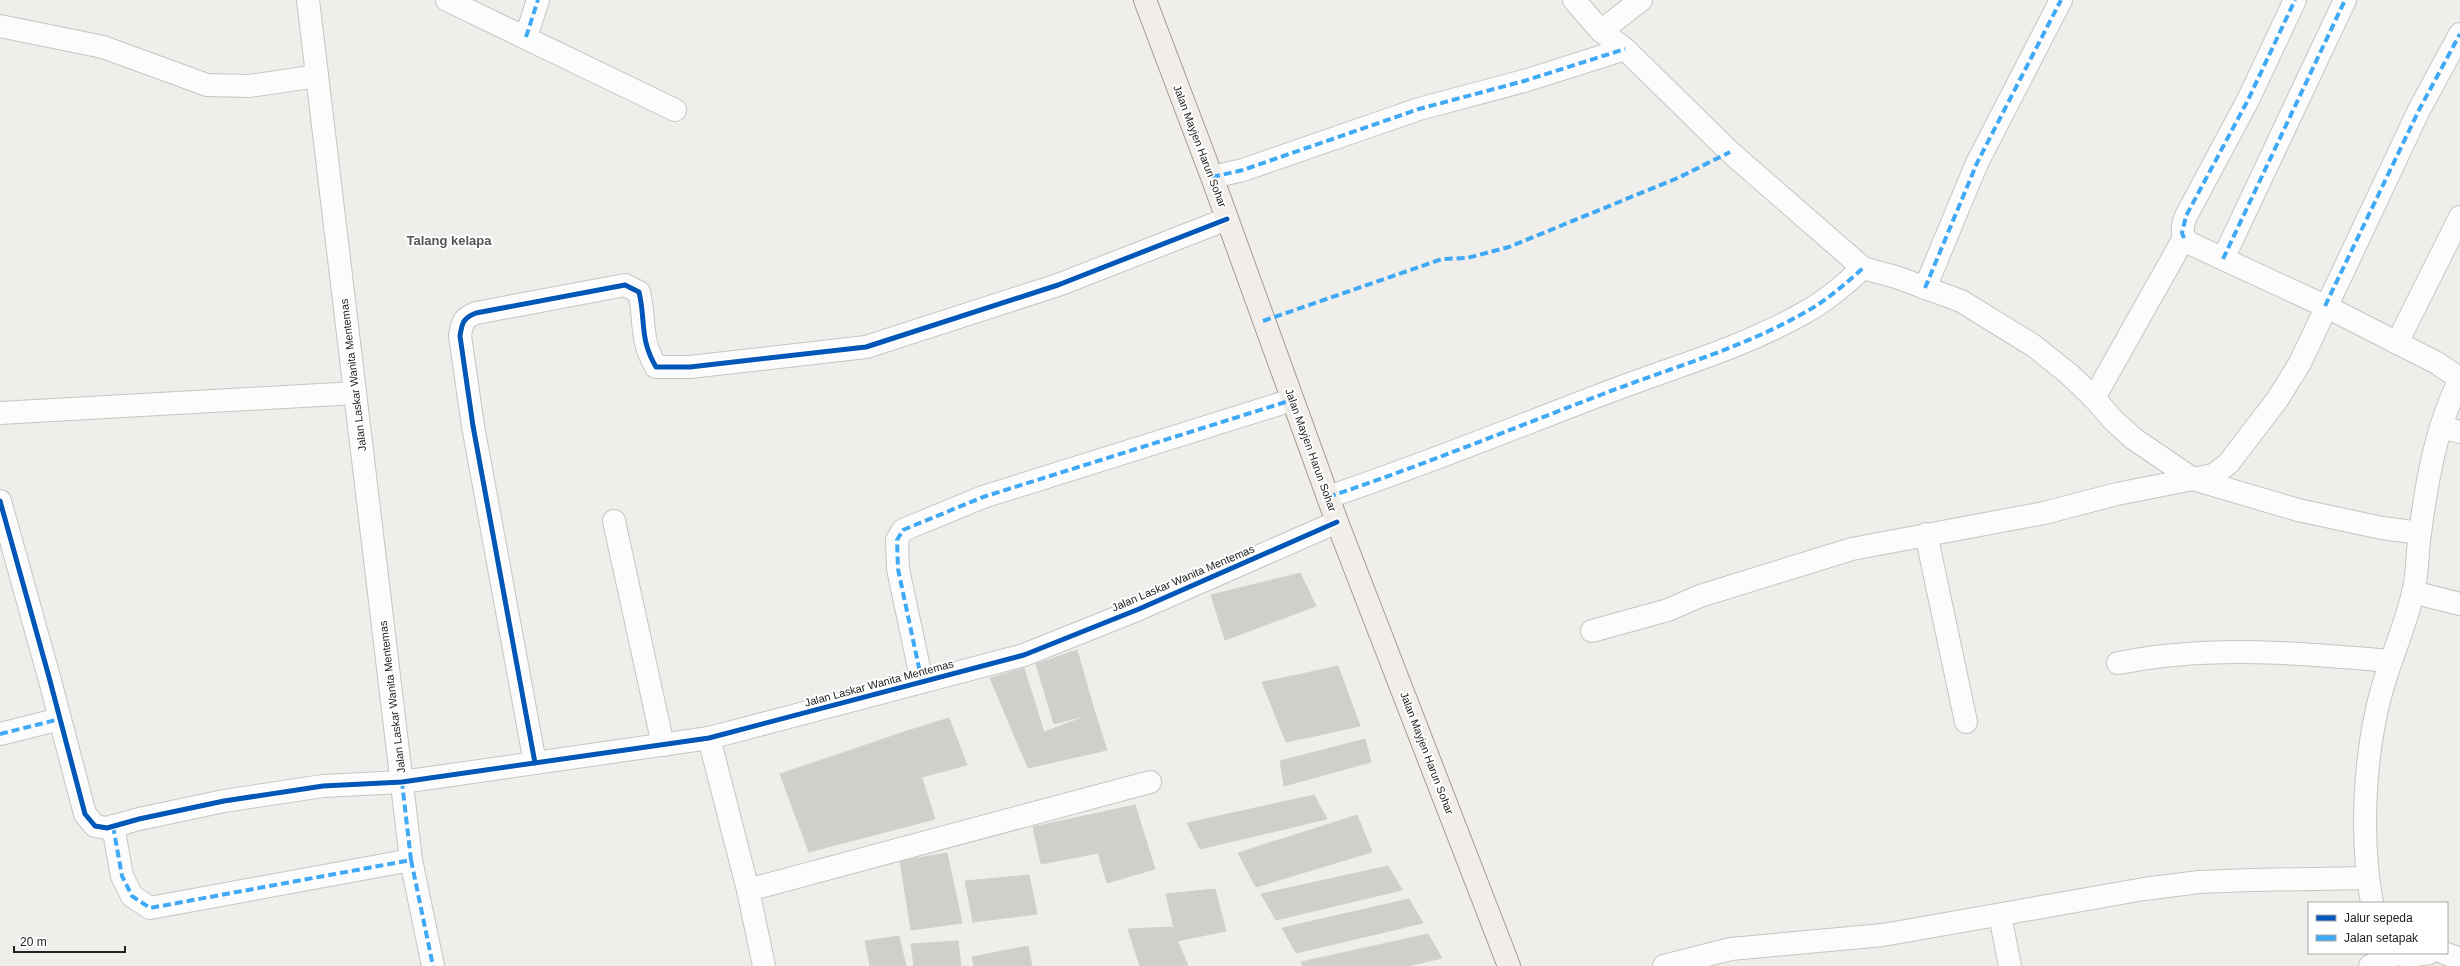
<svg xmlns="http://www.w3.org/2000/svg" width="2460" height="966" viewBox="0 0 2460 966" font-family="Helvetica,sans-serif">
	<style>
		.building { fill: #d0cfcc; stroke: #d2d0cd }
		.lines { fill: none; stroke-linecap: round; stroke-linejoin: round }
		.minor-casing { stroke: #c5c5c3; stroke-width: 24 }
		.primary-casing { stroke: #a39d8a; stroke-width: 24 }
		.minor { stroke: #fdfcfc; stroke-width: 22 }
		.primary { stroke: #f1ede8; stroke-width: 22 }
		.quiet { stroke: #3fa9f5; stroke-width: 4; stroke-dasharray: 8 4; stroke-linecap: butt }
		.cycleway-casing { stroke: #fff; stroke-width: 8 }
		.cycleway { stroke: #0057b8; stroke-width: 5 }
		.labels { text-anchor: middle; stroke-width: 4; stroke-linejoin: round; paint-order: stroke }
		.street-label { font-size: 11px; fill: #222; stroke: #fff }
		.quarter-label { font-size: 13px; font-weight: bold; fill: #555; stroke: #fff }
	</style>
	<rect width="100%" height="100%" fill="#efeeeb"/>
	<g class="building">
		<polygon points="1300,573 1316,606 1225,640 1211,595"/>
		<polygon points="1077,650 1095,713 1054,724 1036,664"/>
		<polygon points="1338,666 1360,726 1319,735 1297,675"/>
		<polygon points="1024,668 1044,732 1095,713 1107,750 1028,768 990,678"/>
		<polygon points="1297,675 1319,735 1286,742 1262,682"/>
		<polygon points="949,718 967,765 918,778 907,731"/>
		<polygon points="907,731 935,819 809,852 780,774"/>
		<polygon points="1365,739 1371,762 1284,786 1280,761"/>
		<polygon points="1314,795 1327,819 1200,849 1187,823"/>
		<polygon points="1135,805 1155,869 1107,883 1098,853 1041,864 1033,827"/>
		<polygon points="1357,815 1372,852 1256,887 1238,853"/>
		<polygon points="947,853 962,923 911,930 900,861"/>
		<polygon points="1388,866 1402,890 1276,920 1261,894"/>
		<polygon points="1029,875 1037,914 973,922 965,881"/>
		<polygon points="1215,889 1226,931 1177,941 1166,894"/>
		<polygon points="1409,899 1423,923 1296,953 1282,928"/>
		<polygon points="1172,927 1188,966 1140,966 1128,929"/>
		<polygon points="1428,934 1442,958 1408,966 1303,966 1301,962"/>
		<polygon points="899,936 906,966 870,966 865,941"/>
		<polygon points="958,941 961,966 914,966 911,944"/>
		<polygon points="1028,946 1032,966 974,966 972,957"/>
	</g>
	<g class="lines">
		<defs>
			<g id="minor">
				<polyline points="447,0 675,110"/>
				<polyline points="1574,0 1601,31 1625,49 1730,152 1863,268 1896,277 1961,301 2034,346 2069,374 2094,398 2113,420 2134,439 2193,479 2298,510 2382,528 2420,533"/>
				<path d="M2295 0 2248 100 2186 216C2182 227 2180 234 2189 243L2325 306 2437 363 2460 379"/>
				<polyline points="0,26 103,47 207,85 249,86 317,76"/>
				<polyline points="1601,31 1641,0"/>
				<polyline points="526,37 538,0"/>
				<polyline points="1212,177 1243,170 1419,109 1524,81 1625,49"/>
				<polyline points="2223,259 2345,0"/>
				<polyline points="1925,288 1977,163 2061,0"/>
				<polyline points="2397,343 2460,217"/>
				<polyline points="2094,398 2184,238"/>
				<polyline points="0,413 355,393"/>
				<polyline points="2441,427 2460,432"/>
				<path d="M1328 497C1421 466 1511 429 1603 394 1670 368 1740 349 1802 314 1825 302 1844 285 1863 268"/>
				<polyline points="0,501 49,677 85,814 95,826 107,828 139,819 224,801 323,786 402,782 709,738 1024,655 1139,609 1337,522"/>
				<polyline points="614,521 663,745"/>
				<polyline points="1926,534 1966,722"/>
				<polyline points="2413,592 2460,604"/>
				<polyline points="1592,631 1668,610 1700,596 1852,549 2044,513 2117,494 2213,475 2228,464 2277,400 2300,363 2419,110 2460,34"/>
				<path d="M2118 663C2137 660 2156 656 2175 655 2247 648 2320 655 2391 661"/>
				<polyline points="922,682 898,569 897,540 903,530 983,497 1292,400"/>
				<polyline points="0,734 60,719"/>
				<polyline points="709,738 748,890 764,966"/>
				<path d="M535 763 473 426 460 336C462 323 463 318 476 313L625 285 639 292C646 321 639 338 656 367H690L866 347 1058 285 1227 219"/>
				<polyline points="113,826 122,876 132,896 150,908 411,860 308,0"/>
				<polyline points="411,860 433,966"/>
				<polyline points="748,890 1150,782"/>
				<path d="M2372 903C2360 839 2364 756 2381 693 2390 660 2405 627 2413 593 2418 574 2417 552 2420 533 2427 480 2436 427 2460 379"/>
				<polyline points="2000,915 2010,966"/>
				<polyline points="2391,953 2409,956 2429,953"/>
				<polyline points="2444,953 2455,957 2460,964"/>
				<polyline points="1664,966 1731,949 1883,935 2144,889 2199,882 2251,880 2368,878"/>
				<polyline points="2370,966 2394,955"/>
			</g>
			<polyline id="primary" points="1145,0 1212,177 1337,522 1509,966"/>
		</defs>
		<use href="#minor" class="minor-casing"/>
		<use href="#primary" class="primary-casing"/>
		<use href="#minor" class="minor"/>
		<use href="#primary" class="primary"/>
		<g class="quiet">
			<polyline points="526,37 538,0"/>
			<polyline points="1212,177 1243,170 1419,109 1524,81 1625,49"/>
			<polyline points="2184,238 2182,233 2186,216 2248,100 2295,0"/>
			<polyline points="2223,259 2345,0"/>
			<polyline points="1925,288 1977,163 2061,0"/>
			<polyline points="2325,306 2419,110 2460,34"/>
			<polyline points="1263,321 1442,259 1467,258 1509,247 1680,177 1730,152"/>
			<path d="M1328 497C1421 466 1511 429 1603 394 1670 368 1740 349 1802 314 1825 302 1844 285 1863 268"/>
			<polyline points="922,682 898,569 897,540 903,530 983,497 1292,400"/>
			<polyline points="0,734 60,719"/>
			<polyline points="113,826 122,876 132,896 150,908 411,860 402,782"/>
			<polyline points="411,860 433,966"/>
		</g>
		<defs>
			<g id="cycleway">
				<polyline points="0,501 49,677 85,814 95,826 107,828 139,819 224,801 323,786 402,782 709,738 1024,655 1139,609 1337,522"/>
				<path d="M535 763 473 426 460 336C462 323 463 318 476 313L625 285 639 292C646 321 639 338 656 367H690L866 347 1058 285 1227 219"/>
			</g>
		</defs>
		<use href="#cycleway" class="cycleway-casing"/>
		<use href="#cycleway" class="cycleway"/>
	</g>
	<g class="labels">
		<g class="street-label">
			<text transform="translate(1200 146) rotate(69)" y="4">Jalan Mayjen Harun Sohar</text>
			<text transform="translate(353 375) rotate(-97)" y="4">Jalan Laskar Wanita Mentemas</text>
			<text transform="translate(1311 450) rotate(70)" y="4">Jalan Mayjen Harun Sohar</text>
			<text transform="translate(1183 578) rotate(-23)" y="4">Jalan Laskar Wanita Mentemas</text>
			<text transform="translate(879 683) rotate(-15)" y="4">Jalan Laskar Wanita Mentemas</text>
			<text transform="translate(392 697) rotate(-97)" y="4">Jalan Laskar Wanita Mentemas</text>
			<text transform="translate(1427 753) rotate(69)" y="4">Jalan Mayjen Harun Sohar</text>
		</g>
		<g class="quarter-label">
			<text x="449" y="245">Talang kelapa</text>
		</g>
	</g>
	<rect x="2308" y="902" width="140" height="52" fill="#ffffff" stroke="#a7a7a7"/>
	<rect x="2316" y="915" width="20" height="6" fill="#0057b8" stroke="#a7a7a7"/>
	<text x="2344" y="922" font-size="12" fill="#222222">Jalur sepeda</text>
	<rect x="2316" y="935" width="20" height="6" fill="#3fa9f5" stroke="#a7a7a7"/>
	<text x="2344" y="942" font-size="12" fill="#222222">Jalan setapak</text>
	<path d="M14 946v6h111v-6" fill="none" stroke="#222222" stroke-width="2"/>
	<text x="20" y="946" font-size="12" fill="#222222" stroke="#ffffff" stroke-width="3" paint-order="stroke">20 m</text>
</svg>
